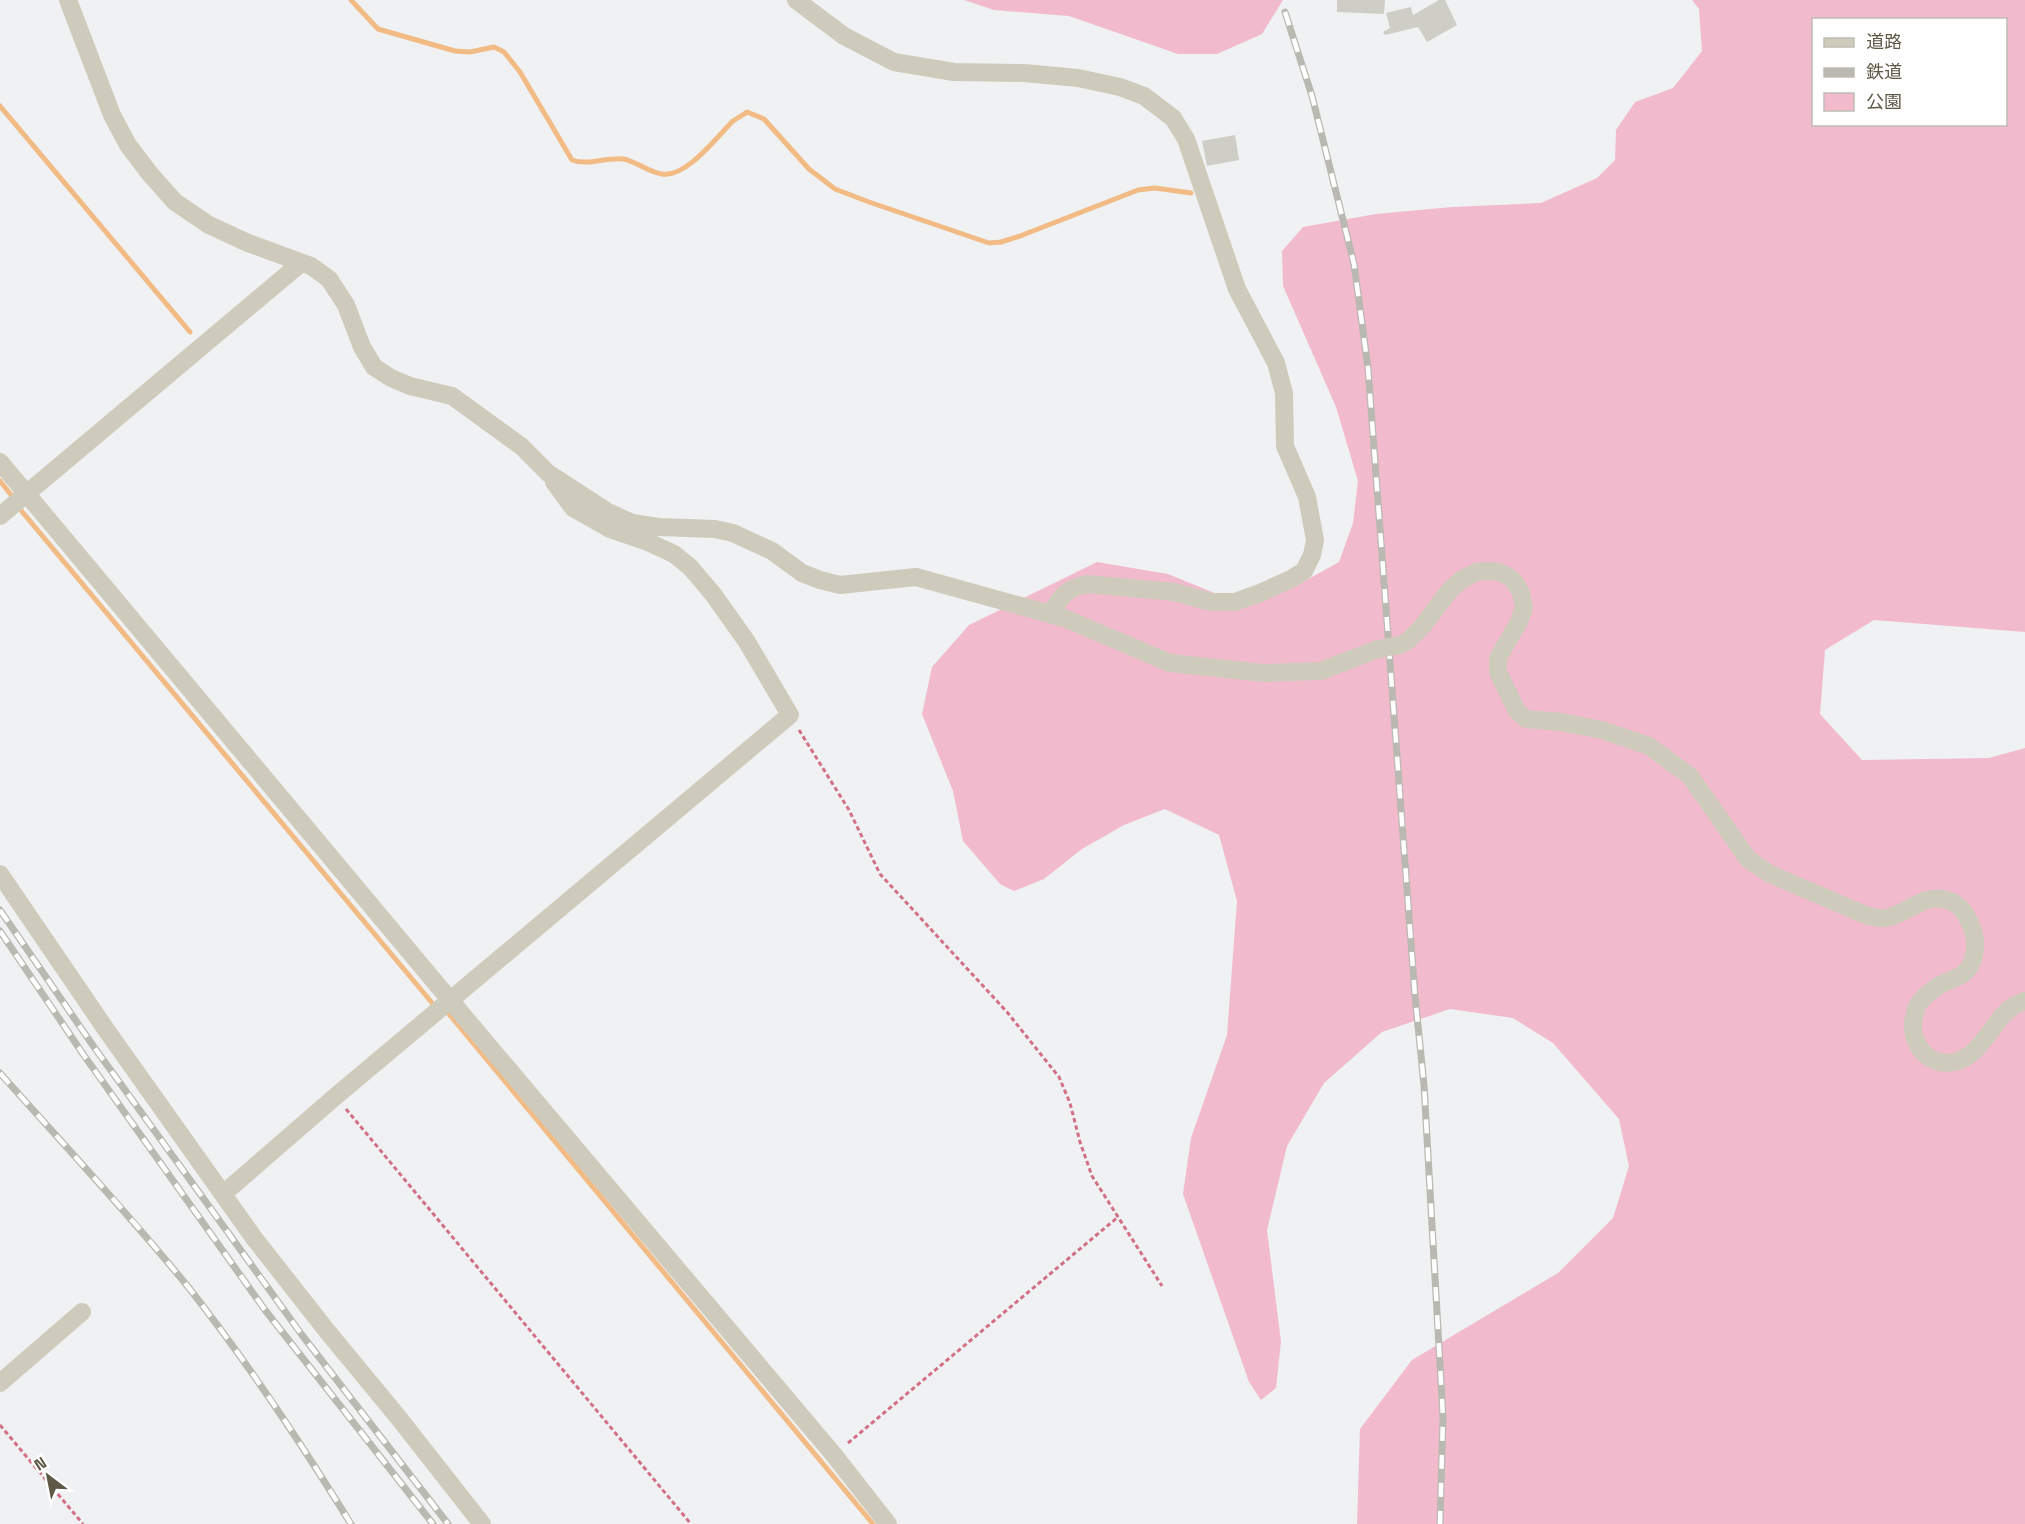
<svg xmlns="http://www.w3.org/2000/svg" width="2025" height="1524" viewBox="0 0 2025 1524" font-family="'Space Grotesk','Noto Sans JP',sans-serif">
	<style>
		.green { fill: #f2bbcd; fill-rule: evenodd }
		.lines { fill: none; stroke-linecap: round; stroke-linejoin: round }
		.stream { stroke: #f2bb85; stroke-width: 5 }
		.building { fill: #cfcec6 }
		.path { stroke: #d37085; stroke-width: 3; stroke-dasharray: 4.5 3; stroke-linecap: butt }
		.minor { stroke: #cfcbbc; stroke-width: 18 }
		.rail-casing { stroke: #bab9b1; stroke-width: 7 }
		.rail { stroke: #fff; stroke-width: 4.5; stroke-dasharray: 14; stroke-linecap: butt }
		.minor-bridge { stroke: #cfcbbc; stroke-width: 18 }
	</style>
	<rect width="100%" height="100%" fill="#eff1f2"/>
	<g class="green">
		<polygon points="964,0 1283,0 1262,34 1217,54 1178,54 1069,16 994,10"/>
		<path d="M1692 0H2025V632L1874 620 1825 650 1820 714 1862 760 1989 758 2025 748V1524H1357L1360 1429 1412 1360 1558 1273 1613 1218 1629 1166 1619 1119 1553 1043 1513 1018 1450 1009 1382 1032 1324 1083 1287 1146 1267 1230 1281 1342 1276 1388 1261 1400 1249 1382 1183 1194 1191 1138 1227 1035 1237 901 1219 835 1165 809 1124 825 1082 849 1044 879 1014 891 1000 884 963 841 953 791 922 714 932 667 969 625 1097 562 1168 574 1239 603 1294 587 1339 562 1353 523 1358 481 1336 407 1283 286 1282 251 1303 227 1376 214 1452 207 1541 203 1597 178 1615 160 1616 130 1635 102 1673 88 1702 51 1699 9ZM1814 20H2006V124H1814Z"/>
	</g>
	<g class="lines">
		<g class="stream">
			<path d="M351 0 378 29 455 51 470 52 494 47 504 52 520 72 572 160C588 166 605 157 623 159 636 161 648 172 662 174 686 178 716 138 732 122 736 118 742 116 747 112L764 119 809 169 835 189 869 202 989 243 1001 242 1020 236 1138 190 1155 188 1191 193"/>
			<polyline points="0,106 190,332"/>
			<polyline points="0,481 12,496"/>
			<polyline points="19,508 433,1004"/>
			<polyline points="449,1014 873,1524"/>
		</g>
	</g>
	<g class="building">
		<polygon points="1337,0 1385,0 1384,14 1337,12"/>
		<polygon points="1439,0 1445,0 1457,25 1427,42 1418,27 1385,35 1383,32 1390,28 1386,13 1411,7 1413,15"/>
		<polygon points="1235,135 1239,160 1207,166 1202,141"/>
	</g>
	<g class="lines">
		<g class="path">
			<polyline points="799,730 849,810 880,874 1007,1012 1059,1077 1070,1103 1080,1142 1092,1176 1162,1286"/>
			<polyline points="346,1109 691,1524"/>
			<polyline points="0,1425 83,1524"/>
			<polyline points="848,1443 1118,1217"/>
		</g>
		<g class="minor">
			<polyline points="68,0 112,115 128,145 150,174 175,202 209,225 248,243 311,266 329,279 346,305 362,347 374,367 391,378 410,386 452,396 521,446 548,473 608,512 632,523 659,527 715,529 733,533 772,551 802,573 820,580 840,585 916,577 1064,618 1170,663 1264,673 1321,671 1378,649"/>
			<path d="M796 0 844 36 894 62 954 72 1024 73 1078 78 1120 87 1144 96 1173 118 1186 139 1237 289 1276 363 1284 393 1285 446 1307 497 1315 540 1312 555 1304 571 1291 579 1260 593 1235 602H1211L1174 592 1087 584C1067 588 1059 597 1051 615"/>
			<polyline points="0,462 450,1000 834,1455 888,1524"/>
			<polyline points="0,516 301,263"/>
			<path d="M1400 645 1409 640 1421 628 1449 591 1461 580 1476 572 1488 571 1499 572 1508 576 1514 581 1521 593 1524 607 1519 622 1498 658V672L1517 711 1526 719 1561 722 1602 730 1649 746 1690 776 1748 859 1770 874 1868 916C1873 917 1880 919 1886 918 1908 914 1925 891 1950 901 1961 905 1968 917 1972 928 1978 942 1976 964 1963 974 1956 979 1946 981 1938 986 1932 990 1923 998 1918 1004 1916 1008 1915 1013 1914 1017 1908 1041 1927 1068 1954 1062 1987 1055 1993 1010 2025 1001"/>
			<polyline points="0,874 107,1031 254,1238 327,1331 398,1417 482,1524"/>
			<polyline points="223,1194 336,1096 790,715 747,642 713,594 690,567 674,554 648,542 610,529 573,508 554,482"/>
			<polyline points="0,1383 82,1312"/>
		</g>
		<defs>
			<g id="rail">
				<polyline points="1285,12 1312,96 1354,264 1368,368 1415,996 1424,1085 1443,1417 1440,1524"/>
				<polyline points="0,910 94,1047 302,1335 448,1524"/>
				<polyline points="0,931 83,1054 265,1310 433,1524"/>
				<path d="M0 1073C63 1144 129 1214 189 1288 248 1363 301 1443 351 1524"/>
			</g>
		</defs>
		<use href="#rail" class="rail-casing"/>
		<use href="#rail" class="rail"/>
		<polyline class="minor-bridge" points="1378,649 1400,645"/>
	</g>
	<rect x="1812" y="18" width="195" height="108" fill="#ffffff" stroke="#bfbcb5" stroke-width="1.5"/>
	<rect x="1824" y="38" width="30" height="9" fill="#cfcbbc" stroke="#bfbcb5" stroke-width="1.5"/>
	<text x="1866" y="48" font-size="18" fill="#5e5846">道路</text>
	<rect x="1824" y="68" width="30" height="9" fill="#bab9b1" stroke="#bfbcb5" stroke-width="1.5"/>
	<text x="1866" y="78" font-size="18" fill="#5e5846">鉄道</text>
	<rect x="1824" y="93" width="30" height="18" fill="#f2bbcd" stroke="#bfbcb5" stroke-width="1.5"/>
	<text x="1866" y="108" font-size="18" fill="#5e5846">公園</text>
	<g transform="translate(48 1476) rotate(328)" stroke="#ffffff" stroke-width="4.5" paint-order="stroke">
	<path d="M0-4.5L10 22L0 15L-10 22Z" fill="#5e5846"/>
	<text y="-9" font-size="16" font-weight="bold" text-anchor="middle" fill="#5e5846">N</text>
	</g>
</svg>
